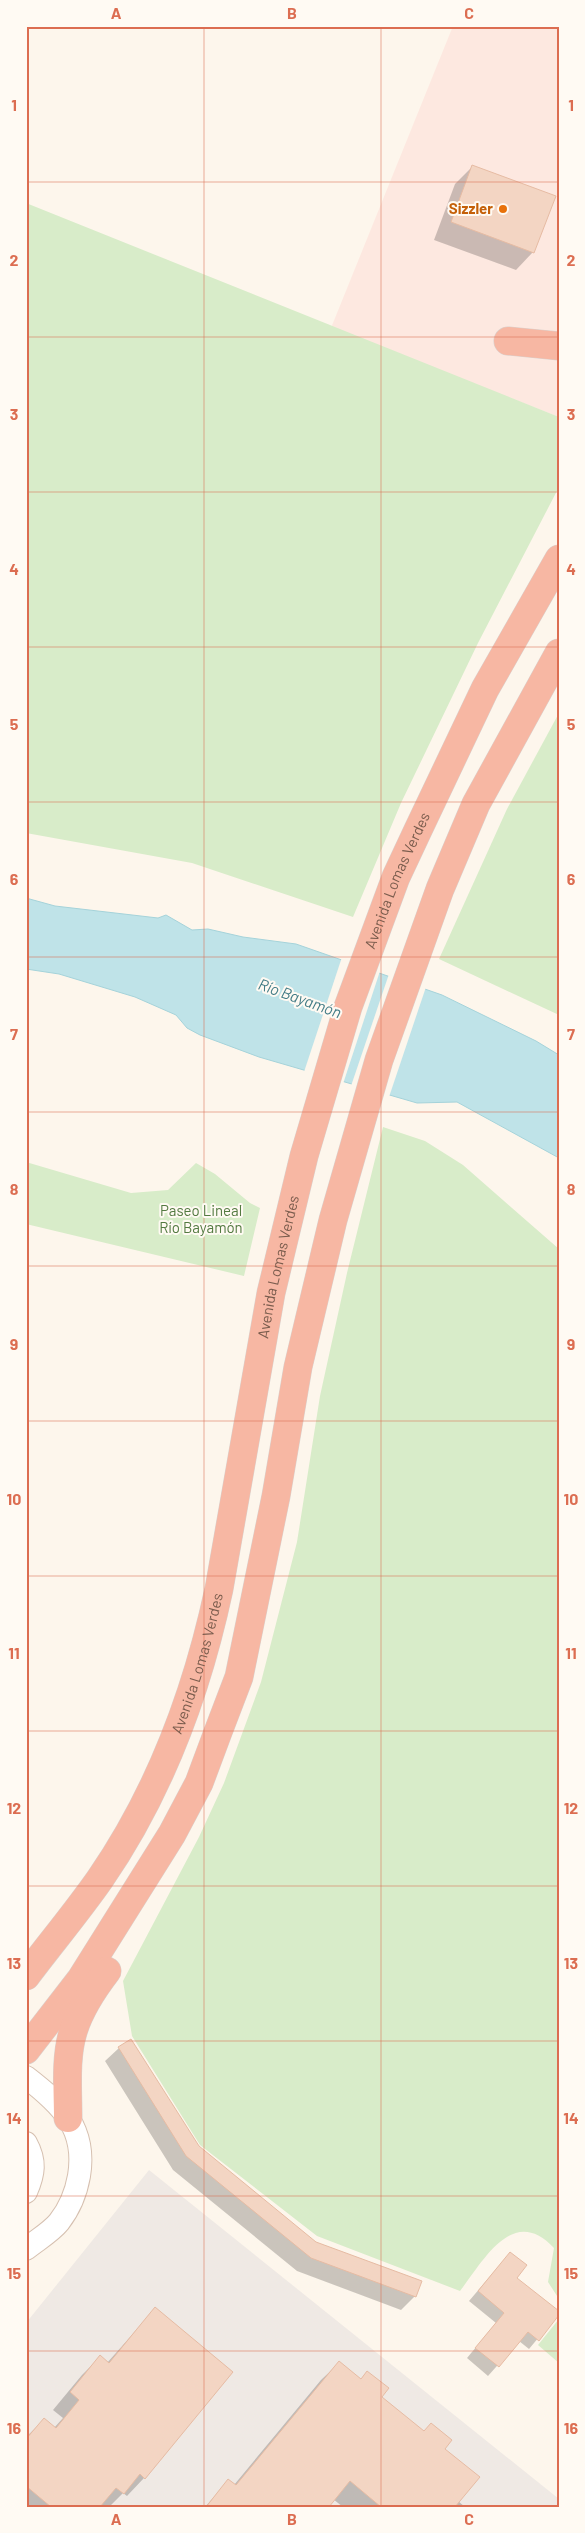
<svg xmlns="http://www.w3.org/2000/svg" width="585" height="2533" viewBox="0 0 585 2533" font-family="Barlow,sans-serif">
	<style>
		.commercial { fill: #fde8e0 }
		.industrial { fill: #efe9e4 }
		.green { fill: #d8ecc9 }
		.water { fill: #bfe3e8; stroke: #a5d3da }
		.pier { fill: #fdf6ec }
		.shadow { fill: #0003 }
		.building { fill: #f3d5c3; stroke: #e6bba3 }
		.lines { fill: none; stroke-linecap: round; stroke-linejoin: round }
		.secondary-casing { stroke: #d6c0b0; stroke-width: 24 }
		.highway-casing { stroke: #dad1cd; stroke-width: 29 }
		.secondary { stroke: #fff; stroke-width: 22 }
		.highway { stroke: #f7b7a3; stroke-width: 28 }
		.grid { fill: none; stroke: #dc6d51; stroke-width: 1; stroke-opacity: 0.55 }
		.food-dot { fill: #e8710a; stroke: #fffaf3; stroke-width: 2 }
		.labels { text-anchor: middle; stroke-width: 4; stroke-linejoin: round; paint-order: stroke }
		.food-label { font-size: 15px; font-weight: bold; fill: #c56008; stroke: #fffaf3; text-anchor: end }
		.street-label { font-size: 15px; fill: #7a5c4d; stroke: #fffaf3 }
		.park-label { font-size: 15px; fill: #537a41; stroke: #fffaf3 }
		.water-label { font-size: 16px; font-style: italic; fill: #437c86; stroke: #fffaf3 }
		.neatline { fill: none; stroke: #dc6d51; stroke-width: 2 }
		.grid-label { font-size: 16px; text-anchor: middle; font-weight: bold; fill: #dc6d51 }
	</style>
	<rect width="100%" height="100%" fill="#fdf6ec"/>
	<polygon class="commercial" points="453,26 559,26 559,417 331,328"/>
	<polygon class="industrial" points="149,2170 559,2499 559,2507 26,2507 26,2323"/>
	<g class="green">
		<polygon points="26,203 559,417 559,487 478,643 401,803 353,917 192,863 26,833"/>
		<polygon points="559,713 559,1015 439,959 507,809"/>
		<path d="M383 1127 425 1141 463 1165 559 1249V2299L548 2282 554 2248C513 2204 484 2260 460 2291L317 2236 200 2145 132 2036 123 1981 199 1837 224 1783 261 1682 297 1542 320 1396 347 1273Z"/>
		<polygon points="26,1162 131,1193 168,1190 196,1163 215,1174 250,1203 260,1208 244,1276 26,1224"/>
		<polygon points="559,2319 559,2363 538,2345"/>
	</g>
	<polygon class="water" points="26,898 55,906 158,918 166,915 192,930 208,929 243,937 296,944 442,995 536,1041 559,1055 559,1158 457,1102 417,1103 259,1057 200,1035 187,1028 176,1015 135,997 59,974 26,969"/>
	<g class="pier">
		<polygon points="342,957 380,971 343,1084 304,1072"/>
		<polygon points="389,974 426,987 389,1097 351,1086"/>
	</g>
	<g class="shadow">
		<polygon points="473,166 533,252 516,270 434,240 455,184"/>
		<polygon points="119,2048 198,2147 316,2243 420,2282 415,2296 401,2310 297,2271 173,2170 105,2061"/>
		<polygon points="510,2253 515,2278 559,2313 529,2349 519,2341 488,2376 467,2358 496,2323 469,2301"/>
		<polygon points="155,2309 144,2478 127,2496 123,2493 109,2507 26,2507 26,2437 44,2420 54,2428 63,2418 53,2410 82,2375 100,2357 107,2363"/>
		<polygon points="339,2363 360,2380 367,2373 380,2397 443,2449 458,2501 465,2507 343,2507 333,2499 327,2507 205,2507 228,2481 234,2485 321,2380"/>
	</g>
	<g class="building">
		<polygon points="472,165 556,196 534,253 451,222"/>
		<polygon points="131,2039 199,2146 316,2242 422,2281 416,2297 311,2258 186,2156 118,2047"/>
		<polygon points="510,2252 527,2265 517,2278 559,2311 559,2315 539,2341 528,2332 499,2367 475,2348 504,2313 478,2291"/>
		<polygon points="155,2307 233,2372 145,2479 140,2474 124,2494 116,2488 100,2507 51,2507 26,2486 26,2439 44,2418 56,2428 79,2400 70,2392 100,2355 109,2363"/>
		<polygon points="339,2361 361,2379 367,2371 389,2388 382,2397 424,2431 431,2423 452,2440 445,2449 480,2477 455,2507 381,2507 350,2481 329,2507 206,2507 228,2479 236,2485"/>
	</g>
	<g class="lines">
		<defs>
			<g id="secondary">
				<path d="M26 2077C61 2104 87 2128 79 2176 76 2193 70 2208 59 2222 51 2232 37 2240 26 2249"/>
				<path d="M26 2143C36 2161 34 2174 26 2192"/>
			</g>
			<g id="highway">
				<polyline points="508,341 559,346"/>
				<path id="s1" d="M26 1976C50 1944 77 1912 100 1879 160 1792 197 1692 219 1589L271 1293 304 1156 348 1007 396 877 418 830 485 689 559 559"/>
				<polyline points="26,2050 81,1979 172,1834 199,1783 218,1732 239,1677 276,1496 298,1367 333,1220 379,1060 440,889 476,804 559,653"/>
				<path d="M68 2118C68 2091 65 2058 73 2032 79 2011 94 1988 107 1971"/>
			</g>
		</defs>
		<use href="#secondary" class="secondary-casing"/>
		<use href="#highway" class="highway-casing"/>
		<use href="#secondary" class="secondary"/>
		<use href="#highway" class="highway"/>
	</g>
	<path class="grid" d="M204 26V2507M381 26V2507M26 182H559M26 337H559M26 492H559M26 647H559M26 802H559M26 957H559M26 1112H559M26 1266H559M26 1421H559M26 1576H559M26 1731H559M26 1886H559M26 2041H559M26 2196H559M26 2351H559"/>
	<circle class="food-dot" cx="503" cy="209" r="5"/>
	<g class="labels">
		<g class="food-label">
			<text x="493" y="214">Sizzler</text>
		</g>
		<g class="street-label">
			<text dy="5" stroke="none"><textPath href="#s1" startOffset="1170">Avenida Lomas Verdes</textPath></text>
			<text dy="5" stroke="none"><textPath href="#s1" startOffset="765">Avenida Lomas Verdes</textPath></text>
			<text dy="5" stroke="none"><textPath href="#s1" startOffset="360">Avenida Lomas Verdes</textPath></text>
		</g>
		<g class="park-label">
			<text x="201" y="1216">Paseo Lineal<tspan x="201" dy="17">Río Bayamón</tspan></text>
		</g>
		<g class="water-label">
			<text transform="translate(300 998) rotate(20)" y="6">Río Bayamón</text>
		</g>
	</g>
	<rect width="585" height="2533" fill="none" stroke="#fffaf3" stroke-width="55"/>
	<rect x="28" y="28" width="530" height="2478" class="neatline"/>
	<g class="grid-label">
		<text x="116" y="19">A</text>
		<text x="292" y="19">B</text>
		<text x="469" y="19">C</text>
		<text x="14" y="111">1</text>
		<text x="571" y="111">1</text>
		<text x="14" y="266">2</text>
		<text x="571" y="266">2</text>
		<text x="14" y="420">3</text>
		<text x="571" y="420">3</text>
		<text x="14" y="575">4</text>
		<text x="571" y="575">4</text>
		<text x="14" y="730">5</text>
		<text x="571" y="730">5</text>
		<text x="14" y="885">6</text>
		<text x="571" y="885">6</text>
		<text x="14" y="1040">7</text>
		<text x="571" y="1040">7</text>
		<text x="14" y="1195">8</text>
		<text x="571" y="1195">8</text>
		<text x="14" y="1350">9</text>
		<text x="571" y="1350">9</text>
		<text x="14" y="1505">10</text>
		<text x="571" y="1505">10</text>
		<text x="14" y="1659">11</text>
		<text x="571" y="1659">11</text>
		<text x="14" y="1814">12</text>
		<text x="571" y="1814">12</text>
		<text x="14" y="1969">13</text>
		<text x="571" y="1969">13</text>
		<text x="14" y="2124">14</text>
		<text x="571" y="2124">14</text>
		<text x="14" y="2279">15</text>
		<text x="571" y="2279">15</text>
		<text x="14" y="2434">16</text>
		<text x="571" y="2434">16</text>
		<text x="116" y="2525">A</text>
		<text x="292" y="2525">B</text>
		<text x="469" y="2525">C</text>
	</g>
</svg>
